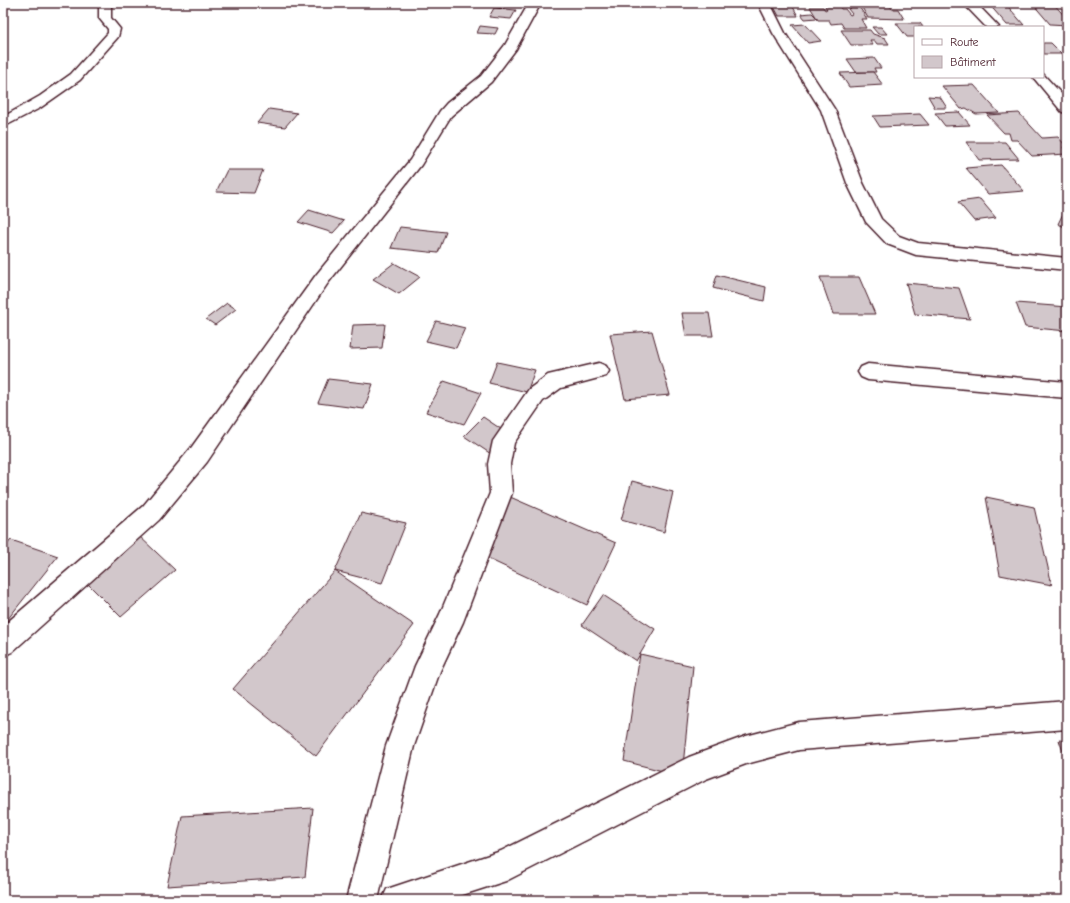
<svg xmlns="http://www.w3.org/2000/svg" width="1070" height="903" viewBox="0 0 1070 903" font-family="'Comic Neue',sans-serif">
	<style>
		.building { fill: #d2c7cb; stroke: #4a1f2b }
		.lines { fill: none; stroke-linecap: round; stroke-linejoin: round }
		.street-casing { stroke: #4a1f2b; stroke-width: 3 }
		.secondary-casing { stroke: #4a1f2b; stroke-width: 3 }
		.street { fill: #fff; fill-rule: evenodd }
		.secondary { fill: #fff; fill-rule: evenodd }
	</style>
	<rect width="100%" height="100%" fill="#fff"/>
	<filter id="ink" filterUnits="userSpaceOnUse"><feTurbulence type="fractalNoise" baseFrequency=".025" numOctaves="2"/><feDisplacementMap in="SourceGraphic" scale="8" xChannelSelector="R" yChannelSelector="G"/><feConvolveMatrix kernelMatrix="1 2 1 2 8 2 1 2 1" color-interpolation-filters="sRGB"/></filter>
	<g filter="url(#ink)">
		<g class="building">
			<polygon points="492,3 507,3 504,8 492,6 493,3"/>
			<polygon points="988,3 1005,3 1024,25 1007,25"/>
			<polygon points="1032,3 1053,3 1067,19 1067,25 1050,24"/>
			<polygon points="860,4 889,4 892,9 898,9 904,19 868,18"/>
			<polygon points="773,5 792,5 798,16 779,16"/>
			<polygon points="839,5 841,9 845,9 850,15 852,14 848,9 850,8 850,5 858,5 867,19 861,19 866,28 844,28 841,23 831,24 829,20 818,20 810,7 823,7 825,10 827,9 825,6"/>
			<polygon points="494,8 516,10 511,19 489,17"/>
			<polygon points="812,13 817,18 805,19 801,14"/>
			<polygon points="896,23 920,23 923,27 915,27 915,37 907,37"/>
			<polygon points="805,24 821,41 808,43 792,25"/>
			<polygon points="480,26 498,28 495,34 477,33"/>
			<polygon points="872,27 881,27 887,34 878,34"/>
			<polygon points="841,30 870,30 873,34 885,38 889,44 877,44 874,40 870,40 873,45 851,45"/>
			<polygon points="1043,43 1051,43 1062,54 1043,54"/>
			<polygon points="874,58 881,68 874,68 876,72 856,72 847,59"/>
			<polygon points="873,72 883,85 849,87 840,73"/>
			<polygon points="974,85 999,113 976,114 966,108 961,109 942,86"/>
			<polygon points="928,96 940,97 947,108 935,108"/>
			<polygon points="269,109 297,113 285,127 257,123"/>
			<polygon points="959,112 970,125 945,126 935,113"/>
			<polygon points="1019,113 1042,138 1058,137 1066,146 1063,147 1067,154 1032,156 1017,140 1011,140 1009,133 1004,133 987,115"/>
			<polygon points="920,114 929,125 880,127 873,116"/>
			<polygon points="966,142 1005,142 1019,159 979,160"/>
			<polygon points="1001,165 1024,191 988,194 966,168"/>
			<polygon points="227,170 263,170 254,193 216,192"/>
			<polygon points="980,199 996,218 974,221 958,202"/>
			<polygon points="1067,205 1067,228 1058,224"/>
			<polygon points="309,210 344,221 333,233 298,222"/>
			<polygon points="400,227 446,232 438,253 391,248"/>
			<polygon points="394,263 420,277 399,294 373,279"/>
			<polygon points="717,275 766,287 764,301 713,288"/>
			<polygon points="820,277 859,277 875,314 833,314"/>
			<polygon points="906,283 959,288 970,319 915,314"/>
			<polygon points="227,303 236,309 215,325 206,319"/>
			<polygon points="1016,303 1067,307 1067,331 1025,327"/>
			<polygon points="682,313 709,313 713,336 686,336"/>
			<polygon points="436,321 465,328 456,348 426,341"/>
			<polygon points="385,324 382,348 350,349 353,325"/>
			<polygon points="652,331 670,395 625,399 610,334"/>
			<polygon points="497,362 535,370 527,392 489,383"/>
			<polygon points="328,379 373,384 364,409 318,403"/>
			<polygon points="444,381 481,393 464,424 426,412"/>
			<polygon points="483,417 510,435 491,454 464,436"/>
			<polygon points="632,481 673,492 664,532 621,520"/>
			<polygon points="501,493 616,543 587,605 467,549"/>
			<polygon points="986,497 1034,507 1052,585 1000,575"/>
			<polygon points="361,513 406,523 382,583 335,571"/>
			<polygon points="137,534 175,570 121,617 83,579"/>
			<polygon points="11,540 58,556 3,625 3,549"/>
			<polygon points="335,571 414,625 316,756 233,689"/>
			<polygon points="603,595 655,629 636,661 582,625"/>
			<polygon points="640,654 693,666 682,776 624,761"/>
			<polygon points="1059,740 1067,741 1067,763"/>
			<polygon points="313,808 305,877 167,886 182,816"/>
		</g>
		<g class="lines">
			<defs>
				<g id="street">
					<polygon points="99,3 111,3 111,18 120,29 118,37 80,80 40,108 3,127 3,117 40,96 71,74 108,33 108,29 99,18"/>
					<polygon points="529,3 541,3 516,49 491,82 451,116 421,165 328,283 207,462 159,520 12,652 3,656 3,626 143,506 191,448 316,275 410,160 440,111 447,103 481,76 505,45"/>
					<polygon points="758,3 770,3 785,33 835,110 863,183 881,219 899,236 918,243 1067,258 1067,270 916,255 887,244 866,222 847,183 821,110 773,33"/>
					<polygon points="599,363 606,366 609,371 606,376 561,388 543,401 514,443 510,464 512,493 463,622 440,671 414,746 378,900 346,900 386,746 415,666 440,614 490,493 488,464 493,441 529,389 548,375"/>
					<polygon points="868,364 1067,382 1067,398 868,380 861,377 858,372 861,367"/>
					<polygon points="1067,701 1067,729 799,750 746,764 706,779 506,881 447,900 382,900 387,889 501,851 689,757 746,736 799,722"/>
				</g>
				<g id="secondary">
					<polygon points="963,3 976,3 999,27 986,27"/>
					<polygon points="1043,74 1067,100 1067,113 1062,112 1033,77 1043,77"/>
				</g>
			</defs>
			<use href="#street" class="street-casing"/>
			<use href="#secondary" class="secondary-casing"/>
			<use href="#street" class="street"/>
			<use href="#secondary" class="secondary"/>
		</g>
	</g>
	<rect width="1070" height="903" fill="none" stroke="#fff" stroke-width="16"/>
	<rect x="8" y="8" width="1054" height="887" fill="none" stroke="#4a1f2b" stroke-width="1.5" filter="url(#ink)"/>
	<rect x="914" y="26" width="130" height="52" fill="#ffffff" stroke="#b7a5aa"/>
	<rect x="922" y="39" width="20" height="6" fill="#ffffff" stroke="#b7a5aa"/>
	<text x="950" y="46" font-size="12" fill="#4a1f2b">Route</text>
	<rect x="922" y="56" width="20" height="12" fill="#d2c7cb" stroke="#b7a5aa"/>
	<text x="950" y="66" font-size="12" fill="#4a1f2b">Bâtiment</text>
</svg>
